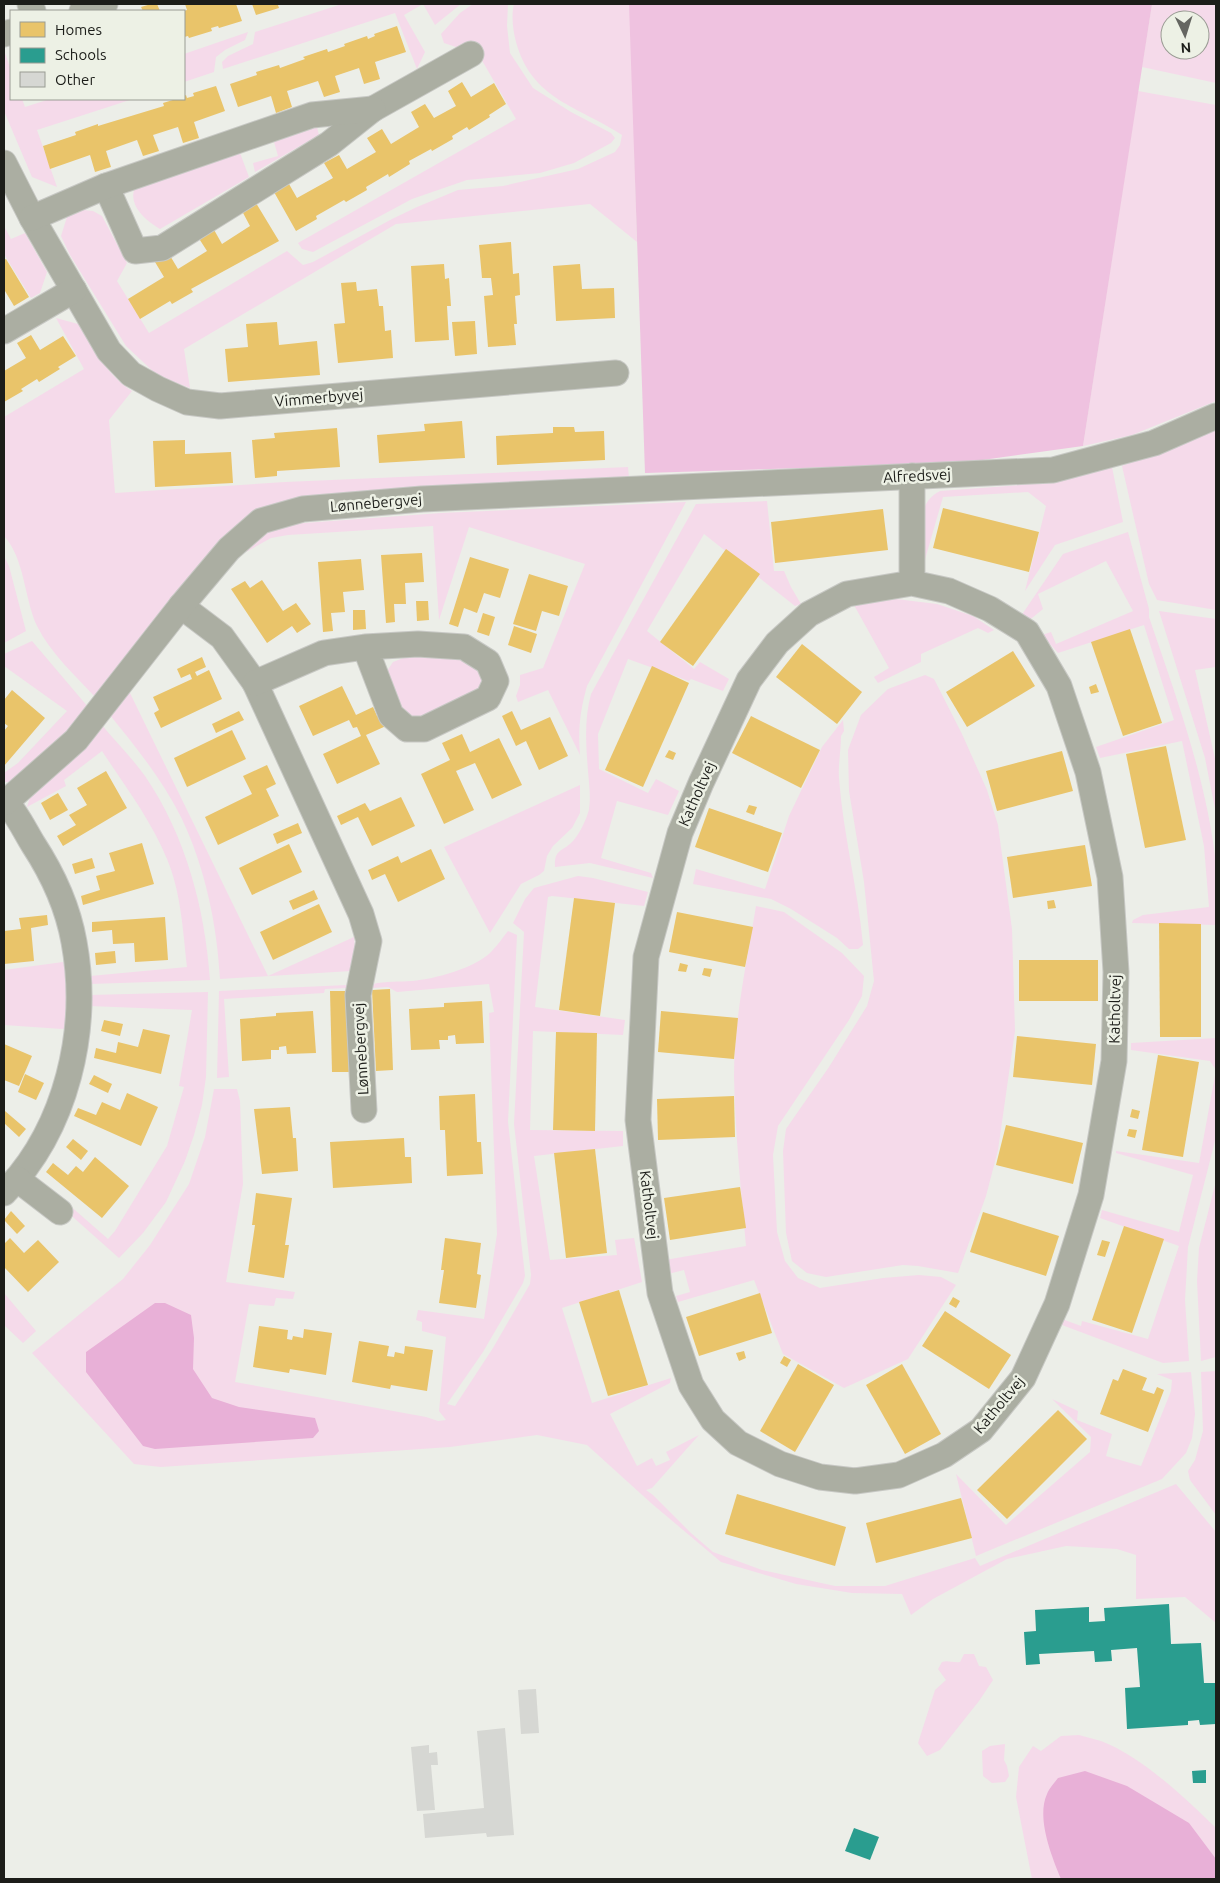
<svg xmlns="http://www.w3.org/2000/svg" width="1220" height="1883" viewBox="0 0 1220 1883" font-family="Ubuntu,sans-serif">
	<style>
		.green { fill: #f5daea; fill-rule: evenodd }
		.forest { fill: #efc2e0 }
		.water { fill: #e8b0d7 }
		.homes { fill: #e9c46a }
		.schools { fill: #2a9d8f }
		.building { fill: #d6d7d3 }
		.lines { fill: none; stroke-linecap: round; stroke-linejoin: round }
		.street-casing { stroke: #c7c8c4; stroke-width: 27 }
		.street { stroke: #abaea2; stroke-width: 25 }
		.labels { text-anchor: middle; stroke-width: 5; stroke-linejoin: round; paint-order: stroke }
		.street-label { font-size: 15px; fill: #1c1d19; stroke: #edf1e5 }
	</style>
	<rect width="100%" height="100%" fill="#eceee8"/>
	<g class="green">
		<polygon points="342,4 461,4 435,25 423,4 404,15 425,52 417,69 395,13 223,69 222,62 228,56 253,44 255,32"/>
		<polygon points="473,4 508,4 507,26 510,53 533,88 571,112 611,133 615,138 611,143 574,163 540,173 467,180 412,199 313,252 302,249 298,243 516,119 473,45 462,49 444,43 441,34 460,13"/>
		<path d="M514 4H1033L634 138 637 242 590 204 396 224 184 349 190 388 158 376 126 346 70 255 61 236 67 217 83 210 93 211 102 216 127 263 117 281 149 333 287 251 303 265 313 262 392 219 417 207 458 190 503 186 578 169 615 152 620 145 622 135C578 106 532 100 516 42 513 31 511 15 514 4Z"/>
		<path d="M1152 4H1216V83L1142 67ZM1170 20H1200V50H1170Z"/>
		<polygon points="248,32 245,40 225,50 216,57 214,72 184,82 184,54"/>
		<polygon points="4,50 11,70 11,99 22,99 25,107 50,99 133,99 37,130 57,187 32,177 4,111"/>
		<polygon points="1138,91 1216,105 1216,401 1132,435 1083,446"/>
		<polygon points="317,127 319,135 255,172 253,163 278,156 274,142"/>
		<path d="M240 153 249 177 160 229C145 220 126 204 136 185Z"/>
		<polygon points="4,226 11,239 25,233 47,272 40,293 31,298 4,254"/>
		<path d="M56 318 78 324C93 348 108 376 132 391L109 420 115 493 285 482 628 467 629 478 279 505 96 698C75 675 51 654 37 626 24 598 25 559 4 536V417L84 369Z"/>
		<polygon points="1216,430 1216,610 1157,600 1149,584 1122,466"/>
		<path d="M1112 467 1123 522 1055 545 1025 591 1046 506 1028 492 943 497 924 563C922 537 913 505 940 491L1020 485Z"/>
		<path d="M767 501 774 571H784L791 587 801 604 795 606 704 534 647 631 694 669 700 662 729 679 723 691 691 679 689 681 628 659 598 734 599 769 648 793 656 779 679 791 668 815 617 801 601 858 651 873 653 878 590 863 555 867C554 850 561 852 571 843 578 837 587 819 589 809 591 797 589 784 588 771 586 744 584 720 591 694L696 504Z"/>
		<path d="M686 502 587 686C580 711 578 729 580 755L548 690 518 702 516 696 520 685V675L543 668 585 564 469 527 439 620 433 526 288 535 271 538 248 551 238 554C255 537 267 530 291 524L441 513Z"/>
		<path d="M1128 532 1149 609V617C1176 696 1207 781 1216 864 1218 884 1216 905 1216 925L1132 923 1133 920 1143 915 1209 907 1204 846 1182 741 1100 758 1096 747 1174 720 1144 625 1058 653 1042 635 1051 632 1056 644 1133 611 1106 561 1038 594 1043 609 1027 622 1021 616 1063 554Z"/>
		<polygon points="4,556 9,566 26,631 4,643"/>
		<polygon points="896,599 937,604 973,616 994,630 988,633 978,628 921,654 921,662 878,683 874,677 889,668 854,605"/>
		<polygon points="1159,611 1216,619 1216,667 1195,670 1216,763 1216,814 1205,758"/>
		<polygon points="32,641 88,707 68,733 10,782 4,782 4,773 18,763 67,711 4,666 4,654"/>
		<polygon points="440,655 464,659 482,666 487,684 423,722 408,716 400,706 387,671 393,662 406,657"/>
		<polygon points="925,675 934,679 962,734 987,790 998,825 1012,929 1015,1031 998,1150 986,1196 958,1273 918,1266 903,1265 826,1277 807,1273 792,1261 786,1233 783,1151 786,1129 829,1067 867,1006 874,981 864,882 849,791 848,750 861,715 888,689"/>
		<path d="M129 691 268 976 354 937 356 959 351 971 220 979C217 924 205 867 181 817 162 779 135 746 109 714Z"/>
		<path d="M843 720 844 731 841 736C841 750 838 765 839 778 843 834 858 889 863 945L858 949H849L837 938 791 909 771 899 693 884 696 869 765 889 789 816 822 747Z"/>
		<path d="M101 724C115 741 132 758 145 776 186 836 205 909 210 980L90 984V976L187 967C183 931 181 892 167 859 151 820 125 786 102 751L64 780 66 786 27 807 31 794Z"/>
		<polygon points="580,785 580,813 572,828 553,846 547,856 544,871 539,875 521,884 490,933 444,847"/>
		<path d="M578 876 593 878 648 892 644 906 552 896 548 897 535 1007 625 1020 623 1035 533 1031 530 1130 623 1131V1146L534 1156 550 1260 617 1255 615 1240 634 1238 642 1282 562 1308 592 1403 671 1378 670 1383 610 1414 637 1466 652 1458 656 1466 670 1460 666 1452 699 1435 652 1488 646 1490 653 1495 691 1533 713 1552 762 1570 835 1586H885L975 1558 980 1566 1176 1484 1216 1532V1623L1185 1597 1136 1599V1555L1117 1549 1066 1546 1007 1559 933 1599 911 1615 902 1594 852 1593 796 1584 721 1562 651 1503 587 1445 537 1435 450 1447 161 1467 134 1464 32 1353 123 1279 150 1245 189 1184 205 1137 214 1089H237L240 1101 243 1184 226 1282 295 1292 293 1299 276 1298 274 1306 249 1304 235 1382 426 1417 438 1421 446 1420 439 1411 446 1337 422 1331V1322L416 1320 418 1310 484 1319 497 1234 489 1013 494 1012 489 984 397 992 388 987 373 988V984C386 981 399 982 412 981 435 979 475 968 491 952 498 945 503 937 508 931L517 935 508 1122 525 1276 523 1283 483 1352 447 1404 455 1406 493 1348 530 1284 531 1275 514 1124 524 932 513 923 525 899 534 888Z"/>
		<path d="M756 906 784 912 842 953 864 976 862 996 849 1020 778 1126 773 1155 777 1232 785 1261 798 1278 820 1288 883 1278 919 1275 941 1277 956 1285 908 1359 844 1388 783 1354 754 1280 678 1302 676 1296 690 1292 684 1270 668 1274 665 1260 746 1246C741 1189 735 1132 734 1076 734 1020 747 961 756 906Z"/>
		<polygon points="63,962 70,989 67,1028 62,1029 4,1025 4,970"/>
		<polygon points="347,985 347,988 325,989 324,993 224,999 229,1077 217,1078 219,991"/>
		<polygon points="208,992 206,1077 202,1105 194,1135 185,1161 166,1202 143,1233 119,1258 65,1210 68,1204 108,1239 115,1231 167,1146 184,1087 179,1086 192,1010 89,1006 89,995"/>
		<polygon points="1216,1038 1216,1137 1188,1247 1185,1300 1189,1361 1163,1363 1062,1325 1062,1319 1081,1326 1082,1321 1148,1339 1179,1246 1100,1218 1102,1210 1179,1232 1193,1175 1116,1153 1116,1151 1199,1163 1216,1070 1210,1061 1131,1050 1131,1043"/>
		<polygon points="1216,1181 1216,1357 1201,1361 1197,1281 1199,1248"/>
		<polygon points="4,1293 36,1331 23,1343 4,1325"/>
		<polygon points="1216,1371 1216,1515 1190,1480 1188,1471 1195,1460 1203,1431 1201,1372"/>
		<polygon points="1191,1372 1195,1414 1192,1438 1186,1453 1162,1479 976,1556 956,1474 1006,1525 1090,1452 1091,1437 1052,1399 1078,1411 1077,1420 1112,1434 1106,1456 1141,1466 1171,1391 1172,1380 1157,1374"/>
		<path d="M964 1654H974L979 1666 986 1667 993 1680 979 1701 940 1750 927 1756 918 1743 935 1690 946 1680 938 1669 942 1662C948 1660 953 1663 960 1662Z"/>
		<path d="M1079 1735C1086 1737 1094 1739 1101 1741 1141 1756 1184 1797 1215 1827L1216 1826V1879H1032L1016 1797 1019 1767 1033 1746 1041 1751 1061 1736Z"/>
		<polygon points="1005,1744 1004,1760 1007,1766 1009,1776 1005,1782 992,1783 983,1776 982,1751 990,1746"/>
	</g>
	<polygon class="forest" points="629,4 1152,4 1083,446 961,463 645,473"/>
	<g class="water">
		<polygon points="155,1303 165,1303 191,1315 194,1338 193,1369 212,1398 239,1407 315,1418 319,1431 313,1438 155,1449 143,1446 86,1372 86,1352"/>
		<path d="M1085 1771 1127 1786 1189 1823 1216 1859V1879H1061C1052 1857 1036 1818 1047 1794 1049 1789 1054 1783 1058 1778Z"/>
	</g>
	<g class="homes">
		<polygon points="151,4 157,4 160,11 143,11 141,7"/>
		<polygon points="185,4 202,4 203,5 207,4 236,4 242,21 219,28 218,26 211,28 212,31 189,38 188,36 184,37 184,11 187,10"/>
		<polygon points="252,4 282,4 278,5 279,8 256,15"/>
		<polygon points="397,26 406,52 375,62 380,79 364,84 359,68 335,76 340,92 324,97 318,81 287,91 292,107 276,113 271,96 238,107 230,84 257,75 256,72 279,65 280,68 305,59 303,57 327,49 328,52 345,46 344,44 367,36 368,39 375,36 374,34"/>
		<polygon points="462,82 471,97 494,83 506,104 489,115 490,117 469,130 467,127 452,136 453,139 432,151 431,149 409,161 410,164 389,177 388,174 366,187 367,190 346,202 344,200 316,216 317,219 296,231 274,192 289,184 297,198 333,178 324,163 339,155 347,169 376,152 367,138 382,129 391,144 419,127 411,112 425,104 434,118 456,106 448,91"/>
		<polygon points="216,86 225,111 194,122 199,138 183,143 178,127 153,135 159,151 143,156 137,140 106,151 111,167 95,172 90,155 50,169 43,146 76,135 75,132 98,124 98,126 164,106 163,103 176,99 184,99 184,96 186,95 187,98 194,96 193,93"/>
		<polygon points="256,203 279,241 191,289 193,292 172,304 170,301 140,319 128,299 164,277 155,262 169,254 178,269 207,251 198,237 213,228 222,244 250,226 242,211"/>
		<polygon points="511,242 513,274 519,273 520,295 515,296 517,324 514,324 516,345 488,347 484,296 493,295 491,278 482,278 479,245"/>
		<polygon points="6,259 29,297 14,306 5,291 4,292 4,260"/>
		<polygon points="444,264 445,279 449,278 451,306 447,306 449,340 415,342 411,266"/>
		<polygon points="580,264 582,289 614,288 615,318 556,321 553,266"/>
		<polygon points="356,282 357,291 377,289 379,306 383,306 385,331 391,330 393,358 338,363 334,324 345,323 341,283"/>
		<polygon points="475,321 477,354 455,356 452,322"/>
		<polygon points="277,322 279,345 317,341 320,375 228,382 225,349 248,347 246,324"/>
		<polygon points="31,335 40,350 63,336 76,356 58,367 60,369 39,382 37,379 21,389 23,391 4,402 4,371 26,358 17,343"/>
		<polygon points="462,421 465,458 379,463 377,435 425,431 424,424"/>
		<polygon points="553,427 574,427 575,432 604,431 605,460 497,465 496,436 553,433"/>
		<polygon points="337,428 340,467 277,471 277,476 255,478 252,440 275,438 274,433"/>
		<polygon points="185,440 185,454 231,452 233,483 155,487 153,441"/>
		<polygon points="943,508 1039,532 1029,572 933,548"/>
		<polygon points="883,509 888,550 775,563 771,522"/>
		<polygon points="726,549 760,574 693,666 660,642"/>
		<polygon points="422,553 424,582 405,583 406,604 394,604 395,622 386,623 381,555"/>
		<polygon points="470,557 509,569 500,598 484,593 477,613 464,608 458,627 449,624"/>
		<polygon points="361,559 364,590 343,592 345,612 331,613 333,631 323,632 318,562"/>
		<polygon points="529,574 568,586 559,616 542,611 536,631 513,624"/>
		<polygon points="262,580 283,611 296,603 311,624 297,633 292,626 267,643 231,589 245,581 250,588"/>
		<polygon points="416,601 428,601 429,620 417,621"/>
		<polygon points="353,610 365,610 366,629 353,630"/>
		<polygon points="483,613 495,617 489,636 477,632"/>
		<polygon points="514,626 537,634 531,653 508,645"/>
		<polygon points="1130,629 1162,723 1123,736 1091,642"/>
		<polygon points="802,644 862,692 837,724 776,677"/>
		<polygon points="1013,651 1035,686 967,727 946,692"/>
		<polygon points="202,657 206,667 195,672 197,676 209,670 222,699 161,728 154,713 159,710 153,697 192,679 190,674 181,678 177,669"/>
		<polygon points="652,666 689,683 643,787 605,770"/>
		<polygon points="1096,684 1099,692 1091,694 1089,687"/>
		<polygon points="342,686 356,715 373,707 377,716 381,715 386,726 366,735 380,764 337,784 323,754 361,736 357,727 353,728 349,720 313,736 299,706"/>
		<polygon points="12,690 45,718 4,766 4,731 8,726 4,723 4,700"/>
		<polygon points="239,711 244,720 216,733 212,724"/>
		<polygon points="512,711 521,730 550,717 568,756 539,770 526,741 516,746 502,716"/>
		<polygon points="751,716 820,750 801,788 732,753"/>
		<polygon points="232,730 246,759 187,787 174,758"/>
		<polygon points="462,734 470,752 499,738 522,785 492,799 475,763 456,771 474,810 444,824 421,774 450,760 442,743"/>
		<polygon points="1166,746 1186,840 1145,848 1126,754"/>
		<polygon points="669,750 676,753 673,760 665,757"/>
		<polygon points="1062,751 1073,791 997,811 986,771"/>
		<polygon points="267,765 276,784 266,789 279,816 218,845 205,817 252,794 243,776"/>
		<polygon points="106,771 127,808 63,846 57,836 76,825 69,815 87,805 77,788"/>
		<polygon points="58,793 68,810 50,820 41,803"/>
		<polygon points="401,797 415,826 372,846 358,817 341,825 337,816 365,803 370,811"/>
		<polygon points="749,805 757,807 754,815 746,812"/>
		<polygon points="709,808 782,833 768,872 695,847"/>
		<polygon points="298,823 302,833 277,844 273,834"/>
		<polygon points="142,843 154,884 83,905 81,896 100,890 96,876 115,871 109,853"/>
		<polygon points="289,844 302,872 252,895 239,868"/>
		<polygon points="1085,845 1092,886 1013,898 1007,857"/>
		<polygon points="431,849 445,879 398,902 385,874 372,880 368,870 398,856 401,863"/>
		<polygon points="92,858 95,868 75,874 72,864"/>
		<polygon points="314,890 318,899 293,910 289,901"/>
		<polygon points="574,898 615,903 600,1016 559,1010"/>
		<polygon points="1054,900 1056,908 1048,909 1047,901"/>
		<polygon points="319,904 332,932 273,960 260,932"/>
		<polygon points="677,912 753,927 745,967 669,952"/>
		<polygon points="47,915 48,925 31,928 34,961 4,964 4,931 21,929 19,918"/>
		<polygon points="165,917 168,960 135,962 134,943 113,944 112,930 92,932 92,922"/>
		<polygon points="1159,923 1201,924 1201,1037 1160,1037"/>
		<polygon points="115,951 116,963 96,965 95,953"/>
		<rect x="1019" y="960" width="79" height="41"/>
		<polygon points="680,963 688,965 686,972 678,971"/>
		<polygon points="704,968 712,969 710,977 702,975"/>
		<polygon points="390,989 393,1070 376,1071 372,990"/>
		<polygon points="330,991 347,991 349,1072 332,1072"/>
		<polygon points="482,1001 484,1043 456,1044 455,1035 448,1036 448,1040 439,1040 440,1049 411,1050 409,1009 444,1007 444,1003"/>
		<polygon points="313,1011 316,1053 287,1054 286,1046 279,1047 279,1050 271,1050 271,1059 242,1061 240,1019 276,1016 276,1013"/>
		<polygon points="661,1011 738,1018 734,1059 658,1052"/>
		<polygon points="104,1020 123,1024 120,1036 101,1031"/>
		<polygon points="143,1029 170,1035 161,1074 94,1058 96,1048 116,1053 118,1042 138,1047"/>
		<polygon points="556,1032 597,1033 595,1131 553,1130"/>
		<polygon points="1017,1036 1096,1044 1092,1085 1013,1077"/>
		<polygon points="4,1044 32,1056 19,1086 4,1080"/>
		<polygon points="1158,1055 1199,1062 1183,1157 1142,1150"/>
		<polygon points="25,1074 44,1083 36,1100 18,1092"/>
		<polygon points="94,1075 112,1084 108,1093 89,1084"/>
		<polygon points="127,1093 158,1107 141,1146 74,1116 78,1108 96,1115 102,1102 120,1110"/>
		<polygon points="475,1094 477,1142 481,1142 483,1174 447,1176 445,1130 440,1130 439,1096"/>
		<polygon points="734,1096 735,1137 658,1140 657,1099"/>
		<polygon points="290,1107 293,1138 296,1138 298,1171 262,1174 254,1109"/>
		<polygon points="1132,1109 1140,1111 1138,1119 1130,1117"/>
		<polygon points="5,1111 26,1129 19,1137 4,1123"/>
		<polygon points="1006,1125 1083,1143 1073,1184 996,1165"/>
		<polygon points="1129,1129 1137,1130 1135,1138 1127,1136"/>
		<polygon points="404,1138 405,1157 411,1157 412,1183 333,1188 330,1142"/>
		<polygon points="73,1139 88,1151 81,1160 66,1147"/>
		<polygon points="595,1149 607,1253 566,1258 554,1153"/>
		<polygon points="95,1157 129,1186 102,1218 46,1172 53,1163 68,1175 76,1166 83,1172"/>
		<polygon points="740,1187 746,1228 670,1240 664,1198"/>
		<polygon points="256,1193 292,1198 285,1245 289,1245 284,1278 248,1272 255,1225 252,1225"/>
		<polygon points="11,1211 25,1226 17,1234 4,1220"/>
		<polygon points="983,1212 1059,1236 1046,1276 970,1252"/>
		<polygon points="1124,1226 1164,1239 1132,1333 1092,1320"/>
		<polygon points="10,1238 24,1253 38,1240 59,1262 28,1292 4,1267 4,1244"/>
		<polygon points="445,1238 481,1243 477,1274 481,1275 476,1308 439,1303 444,1270 441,1270"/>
		<polygon points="1102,1240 1110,1242 1105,1257 1097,1255"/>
		<polygon points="619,1290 648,1385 608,1396 579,1302"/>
		<polygon points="760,1293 772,1333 699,1356 686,1317"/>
		<polygon points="953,1297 960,1301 956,1308 949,1304"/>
		<polygon points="945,1311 1011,1355 989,1389 922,1346"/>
		<polygon points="259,1326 288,1330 287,1339 292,1340 293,1336 303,1338 304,1329 332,1333 326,1375 290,1369 289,1373 253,1367"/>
		<polygon points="359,1341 389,1346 387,1356 394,1357 395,1352 404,1354 405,1346 433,1350 427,1391 391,1385 390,1389 352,1382"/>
		<polygon points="744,1351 746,1358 739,1361 736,1353"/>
		<polygon points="784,1356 791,1360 787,1367 780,1363"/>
		<polygon points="798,1364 834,1385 795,1452 760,1431"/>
		<polygon points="902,1364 941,1434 905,1454 866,1385"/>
		<polygon points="1123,1369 1147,1378 1142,1390 1154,1394 1157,1387 1164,1390 1148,1432 1100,1414 1113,1379 1118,1381"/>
		<polygon points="1058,1410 1087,1439 1007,1519 977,1490"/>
		<polygon points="737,1494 846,1527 835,1566 725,1534"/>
		<polygon points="961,1498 972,1538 876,1563 866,1523"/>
	</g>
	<g class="schools">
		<polygon points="1169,1604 1171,1644 1201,1643 1204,1683 1216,1683 1216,1724 1200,1725 1199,1720 1188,1721 1188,1725 1127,1729 1125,1688 1140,1687 1137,1648 1111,1650 1112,1661 1095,1662 1094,1651 1039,1654 1040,1664 1026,1665 1024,1632 1036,1631 1035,1610 1089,1607 1089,1622 1105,1621 1104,1608"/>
		<polygon points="1206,1770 1206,1783 1193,1783 1192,1771"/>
		<polygon points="854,1828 879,1837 870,1860 845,1851"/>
	</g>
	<g class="building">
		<polygon points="536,1689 539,1733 521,1734 518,1690"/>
		<polygon points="505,1728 514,1835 487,1837 486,1833 425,1838 423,1814 484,1808 477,1731"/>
		<polygon points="429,1745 429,1753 437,1752 438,1765 431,1765 435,1810 417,1811 411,1747"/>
	</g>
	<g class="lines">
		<defs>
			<g id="street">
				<polyline points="30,4 33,11"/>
				<polyline points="82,11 105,4"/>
				<polyline points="4,34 11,32"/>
				<polyline points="4,163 32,218 109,351 131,374 158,389 187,402 220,406 616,373"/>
				<polyline points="106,186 135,251 162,248 329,144 373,109 471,54"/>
				<polyline points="32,218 106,186 312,115 373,109"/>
				<polyline points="4,331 74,290"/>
				<polyline points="912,476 912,583 847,594 809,614 777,643 749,680 701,783 680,833 646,957 638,1120 660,1293 691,1385 713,1420 738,1443 780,1464 820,1477 855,1481 899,1475 944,1455 981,1430 1023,1378 1057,1304 1091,1195 1114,1061 1116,972 1110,877 1088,772 1059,686 1027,632 990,609 949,591 912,583"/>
				<polyline points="181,606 222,637 255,683 361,914 369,941 358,995 364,1110"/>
				<polyline points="255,683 324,653 365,647 418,644 464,647 488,662 496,681 488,698 424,729 407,729 391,715 365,647"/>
				<path d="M4 800C15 810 25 831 33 844 52 873 68 908 74 942 90 1029 67 1129 4 1193"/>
				<polyline points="6,802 76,740 181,606 229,549 261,521 303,509 422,499 1053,470 1154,443 1216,416"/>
				<polyline points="17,1179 60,1212"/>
			</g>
		</defs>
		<use href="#street" class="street-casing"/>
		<use href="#street" class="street"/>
	</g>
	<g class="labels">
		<g class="street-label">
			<text transform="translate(319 398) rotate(-5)" y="5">Vimmerbyvej</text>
			<text transform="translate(917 476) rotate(-3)" y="5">Alfredsvej</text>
			<text transform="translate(376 503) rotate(-5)" y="5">Lønnebergvej</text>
			<text transform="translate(697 794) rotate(-66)" y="5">Katholtvej</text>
			<text transform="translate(1115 1009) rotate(-89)" y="5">Katholtvej</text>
			<text transform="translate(361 1049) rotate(-93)" y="5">Lønnebergvej</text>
			<text transform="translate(649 1205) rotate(83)" y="5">Katholtvej</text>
			<text transform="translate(999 1405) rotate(-50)" y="5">Katholtvej</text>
		</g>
	</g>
	<rect width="1220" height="1883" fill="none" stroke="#1c1d19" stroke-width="10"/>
	<rect x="10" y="10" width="175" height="90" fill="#edf1e5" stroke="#999c93"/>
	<rect x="20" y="22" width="25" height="15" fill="#e9c46a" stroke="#999c93"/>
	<text x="55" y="35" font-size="15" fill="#1c1d19">Homes</text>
	<rect x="20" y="48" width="25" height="15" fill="#2a9d8f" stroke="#999c93"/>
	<text x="55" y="60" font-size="15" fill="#1c1d19">Schools</text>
	<rect x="20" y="72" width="25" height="15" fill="#d6d7d3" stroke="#999c93"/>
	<text x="55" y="85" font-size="15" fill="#1c1d19">Other</text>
	<g transform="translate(1185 35) rotate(176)"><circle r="24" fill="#edf1e5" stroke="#999c93"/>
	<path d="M0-4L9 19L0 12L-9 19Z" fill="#656661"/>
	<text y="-8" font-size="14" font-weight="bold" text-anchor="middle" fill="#1c1d19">N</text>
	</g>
</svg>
